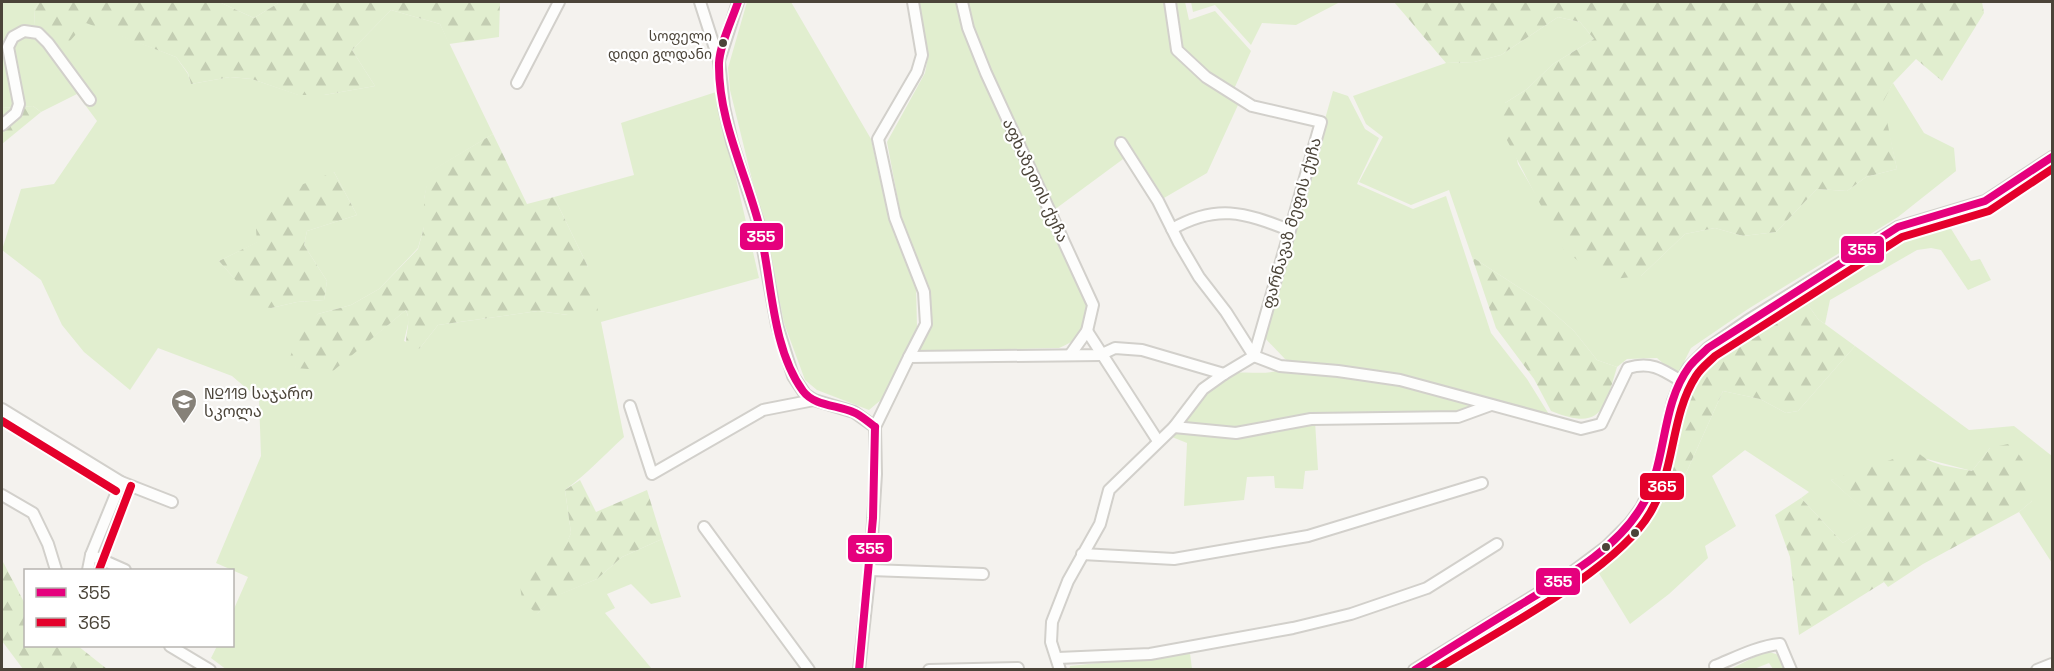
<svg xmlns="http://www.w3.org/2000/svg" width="2054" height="671" viewBox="0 0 2054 671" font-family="'Space Grotesk','Noto Sans Georgian',sans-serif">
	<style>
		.green { fill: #e1eecf; fill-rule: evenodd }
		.forest { fill: url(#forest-firs) }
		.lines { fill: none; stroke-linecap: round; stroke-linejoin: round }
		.minor-casing { stroke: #d2d0cb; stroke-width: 14 }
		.minor { stroke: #fdfdfc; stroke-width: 10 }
		.bus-1-casing { stroke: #fff; stroke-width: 12 }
		.bus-2-casing { stroke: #fff; stroke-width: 12 }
		.bus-1 { stroke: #e5007d; stroke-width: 8 }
		.bus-2 { stroke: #e4002b; stroke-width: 8 }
		.bus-dot { fill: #4b4439; stroke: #fff; stroke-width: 2 }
		.labels { text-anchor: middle; stroke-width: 4.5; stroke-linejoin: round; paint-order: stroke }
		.bus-label { font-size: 14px; fill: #4b4439; stroke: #fff; text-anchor: end }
		.street-label { font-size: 16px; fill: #4b4439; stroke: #fff }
		.poi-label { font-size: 16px; fill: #4b4439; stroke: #fff; text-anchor: start }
		.line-badge { stroke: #fff; stroke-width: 2 }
		.badge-label { font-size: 16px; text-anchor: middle; font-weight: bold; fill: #fff }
	</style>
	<defs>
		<pattern id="forest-firs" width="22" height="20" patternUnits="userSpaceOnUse" patternTransform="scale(1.5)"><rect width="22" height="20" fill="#e1eecf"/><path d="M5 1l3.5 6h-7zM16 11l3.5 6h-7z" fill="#c3cdb2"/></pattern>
	</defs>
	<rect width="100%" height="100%" fill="#f4f2ee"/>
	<g class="green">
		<path d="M2 2H39L34 9 36 43 86 22 176 57 188 74 191 84 230 77 252 79 299 95H324L375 86 352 50 391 10 440 24 493 134 430 172 424 199V227L418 248 379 289 351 305 318 314 294 347 296 368H306L372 338 406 310 409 320 404 341 420 348 438 325 538 311 568 315 588 267 554 197 634 175 621 123 716 92 759 278 601 322 624 437C604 455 587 474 565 490L571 533 537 614 553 597 597 579 622 557 662 539 681 597 651 604 631 584 607 594 615 608 605 613 652 669 227 670 211 658 217 646H232L233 611 248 577 216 563 261 456 259 399 232 376 158 348 130 390 84 352 62 325 41 280 2 250 21 189 54 184 97 121 77 94 41 112 33 106 2 108ZM334 172 357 215 307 231 304 245 327 281 324 300 297 302 271 308 233 277 219 261 258 242Z"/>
		<polygon points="219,2 280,2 254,18"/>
		<polygon points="747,2 791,2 871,139 886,206 916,285 917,327 882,399 869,410 817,390 805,380 784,323 772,261 730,90 728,68"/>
		<path d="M918 2H957L974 59 1087 306C1082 329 1082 339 1059 348L918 351 931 324 927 284 902 222 887 142 925 73 928 57Z"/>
		<polygon points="966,2 1185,2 1189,20 1215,11 1251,51 1230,98 1238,105 1207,173 1164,198 1134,151 1054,210 972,28"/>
		<polygon points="1191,2 1340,2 1296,25 1262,23 1251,45 1215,5 1193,12"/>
		<polygon points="1558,17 1580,22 1594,39 1553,64 1527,89 1505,103 1518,164 1546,212 1641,276 1685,234 1715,228 1743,236 1776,232 1817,189 1847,191 1866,177 1897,169 1882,102 1893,83 1924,133 1954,148 1956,171 1898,217 1748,309 1691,348 1677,376 1657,358 1627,359 1617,367 1597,360 1574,331 1540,301 1472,257 1449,190 1411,205 1359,182 1383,137 1366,124 1353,96 1446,63 1474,62 1501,55"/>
		<path d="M1333 91 1348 96 1365 129 1379 138 1357 184 1413 209 1446 196 1491 333 1527 379 1550 416 1546 425 1493 410 1391 416 1340 413 1315 421 1318 470 1305 471 1303 489 1275 488 1274 476 1247 477 1244 500 1184 506 1187 443 1167 435 1218 378C1243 365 1269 382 1292 363L1285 359 1263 336Z"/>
		<polygon points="1945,219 1971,261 1980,259 1991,280 1968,290 1941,250 1931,248 1917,250 1830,300 1825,324 1818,319 1801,295 1908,229"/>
		<polygon points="1855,346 1969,430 2014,426 2052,456 2052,563 2019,512 2032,501 1990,448 1972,471 1923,458 1831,480 1877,521 1843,543 1801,498 1809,492 1745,450 1712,476 1736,526 1705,546 1708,558 1669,594 1630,624 1592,562 1652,497 1664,503 1687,471 1723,391 1760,399 1786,413 1798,411"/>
		<polygon points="1766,651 1779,655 1787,669 1773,669 1769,663 1754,669 1729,670"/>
		<polygon points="1190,653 1192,669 1069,670 1070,666"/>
	</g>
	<g class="forest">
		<polygon points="39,2 219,2 254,18 280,2 500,2 499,37 449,44 440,24 391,10 352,50 375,86 324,95 298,95 252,79 230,77 191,84 188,73 176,57 86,23 53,60 36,43 34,9"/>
		<polygon points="1394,2 1982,2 1984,13 1942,81 1916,59 1893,83 1883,102 1897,169 1866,177 1847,191 1817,189 1776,232 1743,236 1715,228 1685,234 1641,276 1604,280 1564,250 1497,121 1505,103 1527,89 1553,64 1594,39 1580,22 1558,17 1501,55 1474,62 1446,63"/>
		<polygon points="33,106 41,112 2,144 2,108"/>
		<path d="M493 134 527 204 554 197 588 267 598 311 568 315 538 311 438 325 420 348 409 354C401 335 413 327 406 310L333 371 296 368 290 357 294 347 291 338 318 314 351 305 379 289 418 249 424 227V199L429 172Z"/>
		<polygon points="334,172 357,215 307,231 304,245 327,281 324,300 297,302 271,308 258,306 219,261 257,242 256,229 293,188"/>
		<path d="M1472 257 1540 301 1574 331 1597 360 1617 367C1604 411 1601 431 1551 411L1534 379 1496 328Z"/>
		<path d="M1801 295 1818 319 1855 346 1798 411 1786 413 1760 399 1723 391 1687 471 1663 503 1652 497C1666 452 1673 400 1700 361Z"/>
		<path d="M2008 444C2029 460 2029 476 2032 501L2019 512 1923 564 1888 587 1884 582 1799 635 1790 557 1775 515 1801 498 1843 543 1876 521 1831 480 1917 451C1929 466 1954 467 1972 471L1990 448Z"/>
		<path d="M580 480 596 512 647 490 662 539 622 557 597 579 554 597 537 614C533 610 526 605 523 600 516 583 525 562 538 551L561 555 571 533 565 490Z"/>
		<polygon points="2,560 25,604 26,646 78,646 107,669 23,669 2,641"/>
	</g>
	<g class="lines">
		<defs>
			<g id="minor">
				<polyline points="700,2 719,61 724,107 732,142 758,222 777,325 793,376 805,394 814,400 854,412 875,427"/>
				<polyline points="962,2 968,28 986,73 1093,305 1087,331 1070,355"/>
				<polyline points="1170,2 1177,50 1206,77 1252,106 1321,122 1254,356"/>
				<polyline points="719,61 738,2"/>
				<polyline points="517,83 559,2"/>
				<polyline points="2,125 16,113 19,104 8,47 13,37 24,31 38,33 48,43 90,100"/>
				<polyline points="1121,143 1158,201 1179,243 1199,277 1226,312 1254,356"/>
				<path d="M1172 229C1216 204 1244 212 1289 230"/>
				<polyline points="1087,331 1158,441"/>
				<path d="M1254 356 1280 366 1338 371 1400 380 1581 429 1601 424 1628 368C1650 361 1662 369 1681 381"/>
				<polyline points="909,357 926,324 924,292 895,218 878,139 917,72 922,55 913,2"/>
				<polyline points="630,406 652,474 763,410 814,400"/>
				<polyline points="2,409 121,482 172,502"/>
				<polyline points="1174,427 1236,433 1311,419 1458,417 1491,405"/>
				<polyline points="2,495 33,513 48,544 56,570"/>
				<polyline points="704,527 809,670"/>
				<polyline points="1082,554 1174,559 1308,536 1482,483"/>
				<polyline points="91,555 125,570"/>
				<polyline points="88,570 91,555 121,482"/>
				<polyline points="870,570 983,574"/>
				<polyline points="170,646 210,670"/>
				<polyline points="1058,658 1150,654 1293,628 1351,614 1427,588 1497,544"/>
				<polyline points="859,670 870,570 876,474 875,427 909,357 1100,355 1115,348 1142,350 1224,374"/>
				<polyline points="929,670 1018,668"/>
				<polyline points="1060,670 1051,642 1052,622 1068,581 1100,524 1109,490 1174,427 1203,389 1224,374 1254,356"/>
				<polyline points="1414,670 1571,573 1607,546 1630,523 1641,508 1657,475 1673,401 1681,381 1689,367 1708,348 1747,321 1898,227 1985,201 2052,157"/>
				<path d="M1717 670 1715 666C1735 658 1758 646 1780 644L1791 670"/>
				<polyline points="2037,670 2052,664"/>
			</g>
		</defs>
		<use href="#minor" class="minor-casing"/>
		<use href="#minor" class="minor"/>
		<defs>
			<g id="bus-1">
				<path d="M738 2C732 20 720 44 719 63 718 118 744 169 758 221 772 274 770 346 803 391 814 406 837 405 853 412 861 415 868 422 875 427"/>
				<polyline points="859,670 873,518 875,427"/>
				<path d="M1415 670C1450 648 1485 626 1520 605 1562 579 1613 552 1640 509 1668 466 1659 408 1689 367 1694 360 1702 354 1708 348L1898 227 1985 201 2052 157"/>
			</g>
			<g id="bus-2">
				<polyline points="2,421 116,491"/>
				<polyline points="99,570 131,486"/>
				<path d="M1435 670C1494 633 1616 571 1650 513 1676 469 1670 416 1696 376 1701 368 1709 362 1715 356L1902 237 1989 211 2052 169"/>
			</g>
		</defs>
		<use href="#bus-1" class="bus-1-casing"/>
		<use href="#bus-2" class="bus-2-casing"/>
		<use href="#bus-1" class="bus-1"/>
		<use href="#bus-2" class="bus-2"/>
	</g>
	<defs>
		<symbol id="school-pin" viewBox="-11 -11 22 30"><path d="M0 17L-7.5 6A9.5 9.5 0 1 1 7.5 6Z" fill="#868178" stroke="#fff"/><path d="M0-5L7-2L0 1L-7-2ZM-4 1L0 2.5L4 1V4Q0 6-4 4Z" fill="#fff"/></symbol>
	</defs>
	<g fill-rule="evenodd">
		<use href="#school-pin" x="169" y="387" width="30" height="40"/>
	</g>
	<g class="bus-dot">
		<circle cx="723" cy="43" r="5"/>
		<circle cx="1635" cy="533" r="5"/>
		<circle cx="1606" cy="547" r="5"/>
	</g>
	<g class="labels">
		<g class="bus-label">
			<text x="712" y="41">სოფელი<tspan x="712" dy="18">დიდი გლდანი</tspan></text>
		</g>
		<g class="street-label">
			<text transform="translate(1036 180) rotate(65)" y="6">აფხაზეთის ქუჩა</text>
			<text transform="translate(1291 223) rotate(-74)" y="6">ფარნავაზ მეფის ქუჩა</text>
		</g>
		<g class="poi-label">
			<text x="204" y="399">№119 საჯარო<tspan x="204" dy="18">სკოლა</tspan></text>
		</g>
	</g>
	<g class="line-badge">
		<rect x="739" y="222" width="45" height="29" rx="6" fill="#e5007d"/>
		<rect x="1840" y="235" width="45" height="29" rx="6" fill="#e5007d"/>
		<rect x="1639" y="472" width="46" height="29" rx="6" fill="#e4002b"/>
		<rect x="847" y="534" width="46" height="29" rx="6" fill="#e5007d"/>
		<rect x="1535" y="567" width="46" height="29" rx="6" fill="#e5007d"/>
	</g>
	<g class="badge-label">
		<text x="761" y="242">355</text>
		<text x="1862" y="255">355</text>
		<text x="1662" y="492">365</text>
		<text x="870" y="554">355</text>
		<text x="1558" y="587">355</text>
	</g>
	<rect width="2054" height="671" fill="none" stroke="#4b4439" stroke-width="6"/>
	<rect x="24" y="569" width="210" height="78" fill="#ffffff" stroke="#b7b4b0" stroke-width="1.5"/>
	<rect x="36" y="588" width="30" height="9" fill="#e5007d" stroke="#b7b4b0" stroke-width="1.5"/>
	<text x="78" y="599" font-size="18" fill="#4b4439">355</text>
	<rect x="36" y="618" width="30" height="9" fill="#e4002b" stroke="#b7b4b0" stroke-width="1.5"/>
	<text x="78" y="629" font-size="18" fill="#4b4439">365</text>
</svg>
